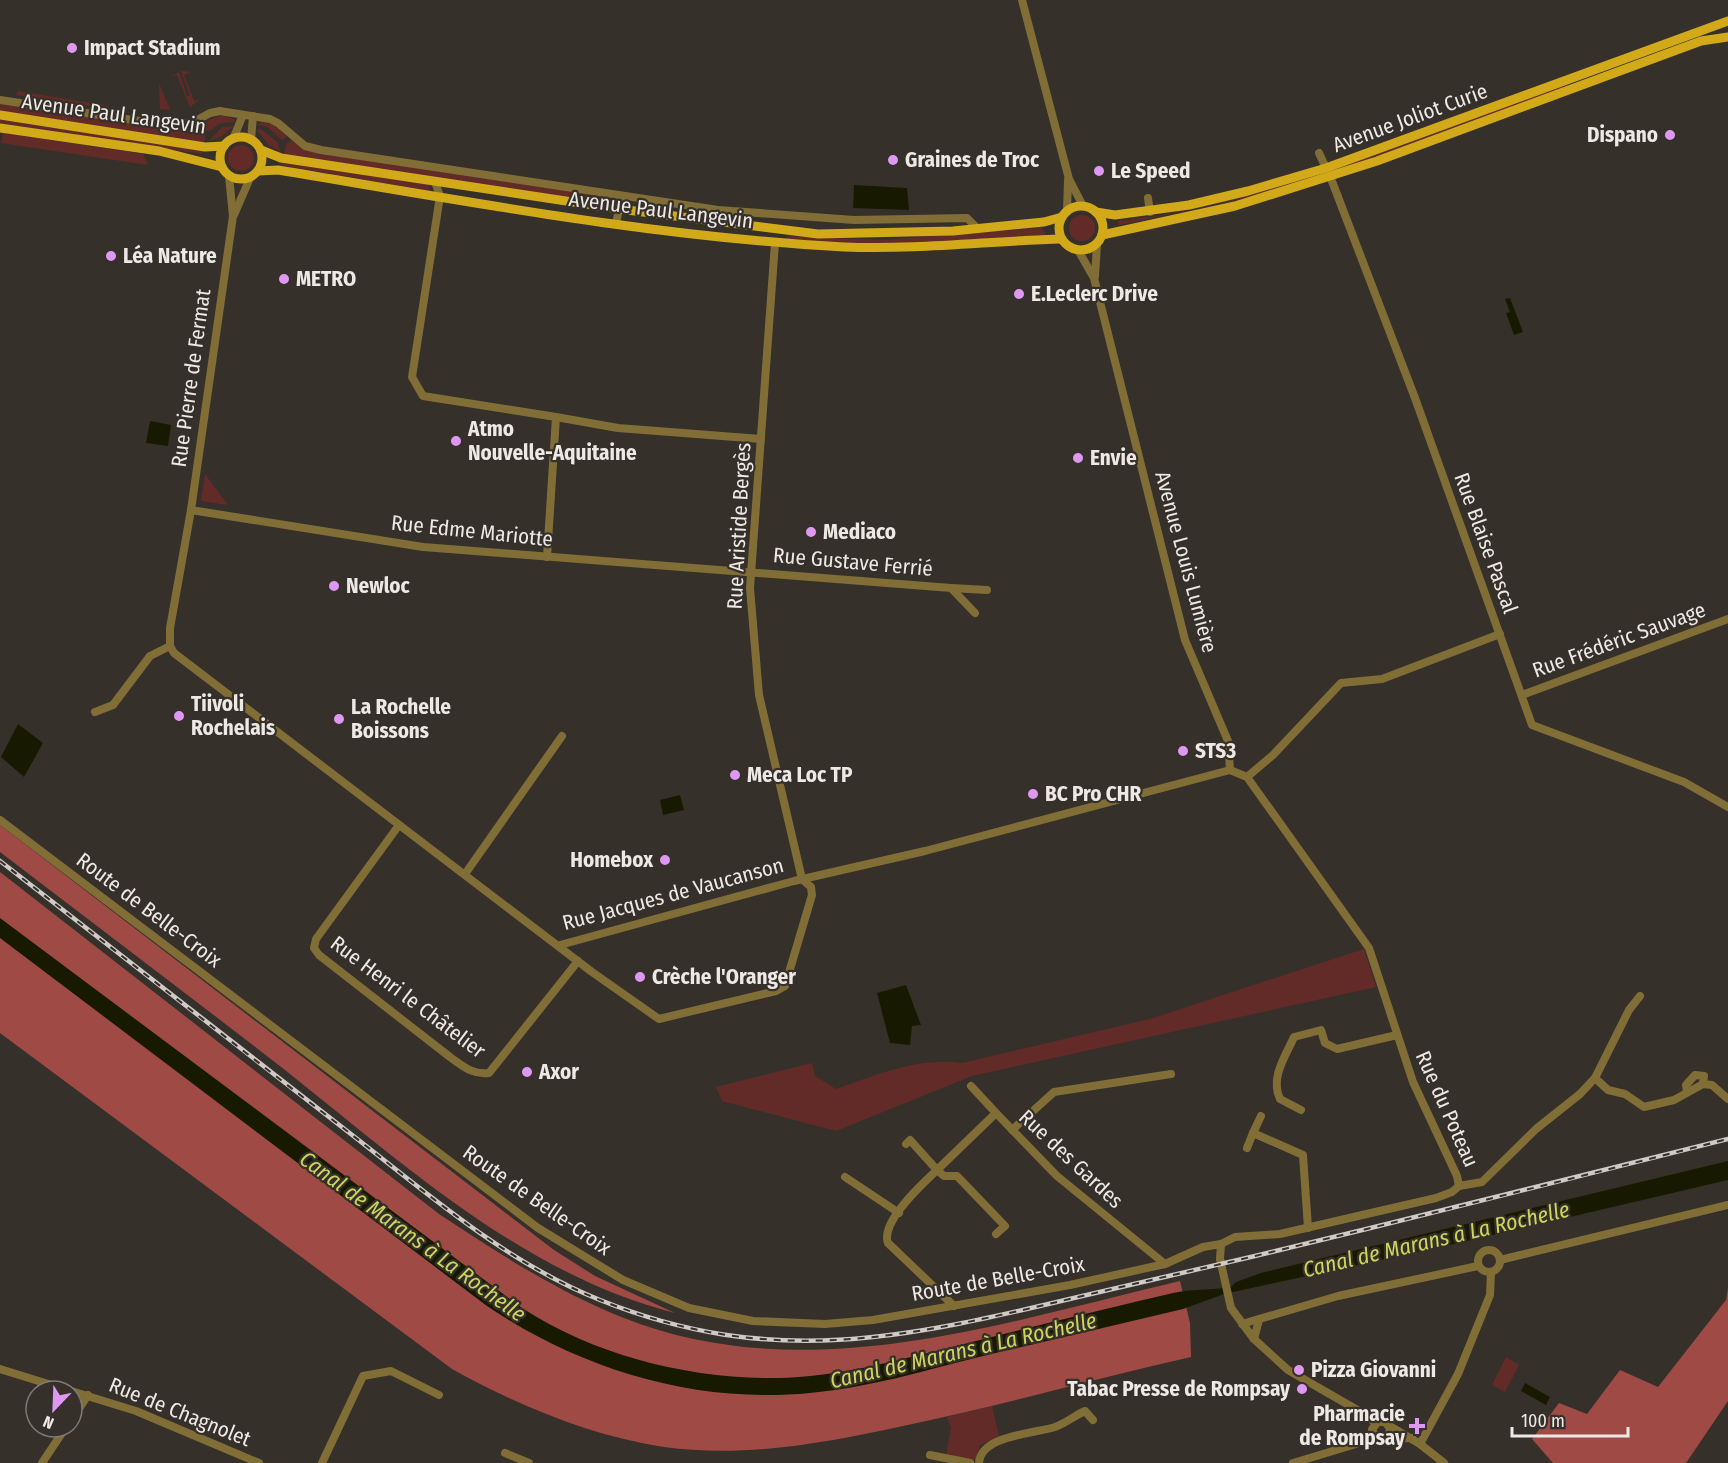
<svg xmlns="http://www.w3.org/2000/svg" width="1728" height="1463" viewBox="0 0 1728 1463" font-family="'Fira Sans Condensed',sans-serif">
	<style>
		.green { fill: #632b28 }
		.forest { fill: #a04a46 }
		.water { fill: #181a00 }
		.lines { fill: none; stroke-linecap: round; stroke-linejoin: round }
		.minor { stroke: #816e36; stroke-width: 8 }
		.major { stroke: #d2aa19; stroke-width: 9 }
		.rail-casing { stroke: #cecac6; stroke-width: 4.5 }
		.rail { stroke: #36302a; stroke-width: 2; stroke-dasharray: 7; stroke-linecap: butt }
		.poi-dot { fill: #de98f2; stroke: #36302a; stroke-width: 2 }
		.labels { text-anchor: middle; stroke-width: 4.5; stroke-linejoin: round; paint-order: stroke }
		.poi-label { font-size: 21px; font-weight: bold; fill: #ede9e5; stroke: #36302a; text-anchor: start }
		.street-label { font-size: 21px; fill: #ede9e5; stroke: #36302a }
		.water-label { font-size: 22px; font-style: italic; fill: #ccd65c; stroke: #36302a }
	</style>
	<rect width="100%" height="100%" fill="#36302a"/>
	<g class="green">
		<polygon points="181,71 191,72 184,75 194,101 199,100 190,107 177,75 172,76 179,72 187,96 190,96"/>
		<polygon points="159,83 170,110 160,109"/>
		<polygon points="1561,86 1563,88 1346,167 1257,195 1115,226 1118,225 1118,221 1158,216 1265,191 1318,175"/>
		<polygon points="18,91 109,106 109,109 16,95"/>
		<polygon points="0,104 180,130 206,135 204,142 187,140 0,112"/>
		<polygon points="223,115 234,119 235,122 221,123 209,131 187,128"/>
		<polygon points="0,118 202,151 201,154 0,123"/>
		<polygon points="261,122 275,125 287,137 282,140 266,126 257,125"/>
		<polygon points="234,126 220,137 209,141 222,127"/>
		<polygon points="261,129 278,143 280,152 269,145 257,130"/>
		<polygon points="3,133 143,154 148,165 1,143"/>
		<polygon points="291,140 307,151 607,197 608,200 604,204 284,154 286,145"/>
		<circle cx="241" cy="158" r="13"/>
		<polygon points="282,163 429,184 430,191 281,165"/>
		<circle cx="1082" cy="228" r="13"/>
		<path d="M1042 228 1046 235C1013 235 982 241 949 243 895 247 840 244 787 239V236L883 240Z"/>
		<polygon points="205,474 228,505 201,501"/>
		<path d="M1364 949 1376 987 972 1076 836 1131 722 1101 716 1087 812 1063 815 1076 836 1089C877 1075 918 1057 962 1063L1150 1019Z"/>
		<polygon points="1506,1357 1519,1365 1505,1392 1492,1385"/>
		<polygon points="992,1406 999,1436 980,1445 975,1460 946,1455 951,1428 947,1417"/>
	</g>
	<g class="forest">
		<path d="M0 825 554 1250 595 1276 675 1313C523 1274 405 1165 285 1070 191 997 95 925 0 852Z"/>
		<path d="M0 872 439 1214C498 1253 558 1292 624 1318 806 1390 1000 1323 1180 1281L1190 1323 1191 1357C1094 1379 1000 1406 903 1426 826 1443 744 1458 664 1447 590 1436 517 1405 452 1369L0 1033Z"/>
		<polygon points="1728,1288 1728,1401 1686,1463 1553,1463 1532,1439 1559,1403 1587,1414 1620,1370 1658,1387 1726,1300"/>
	</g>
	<g class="water">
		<polygon points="854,185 907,188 909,210 853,208"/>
		<polygon points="1510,298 1523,332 1514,335 1506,313 1510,312 1505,299"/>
		<polygon points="150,421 171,425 168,446 146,443"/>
		<polygon points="18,724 43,743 24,777 1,757"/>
		<polygon points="680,795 684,810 663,815 660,800"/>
		<path d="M0 918 522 1308C596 1356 689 1379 777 1378 836 1377 895 1361 952 1347 1025 1329 1099 1310 1173 1293 1191 1289 1212 1290 1231 1287L1236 1282 1261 1273 1728 1161V1180L1450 1245 1224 1294 1183 1309C1115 1325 1047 1341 979 1357 923 1371 867 1388 810 1393 695 1404 582 1370 487 1306L0 938Z"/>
		<polygon points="906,985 921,1025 912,1026 910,1045 890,1043 877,993"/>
		<polygon points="1525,1383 1550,1397 1546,1405 1521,1391"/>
	</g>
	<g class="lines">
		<g class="minor">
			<polyline points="1022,0 1069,179 1083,206"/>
			<polyline points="0,100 166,125 192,123 210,113 220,111 270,119 278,123 305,146 321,150 718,210 854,220 967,218 978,229"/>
			<polyline points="233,139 243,115"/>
			<polyline points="251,140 253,116"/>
			<polyline points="1319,153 1326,168"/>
			<polyline points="229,176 233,216 191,510 170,628 170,646 174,653 592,972 659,1019 776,991 785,986 812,895 811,887 802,879"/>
			<polyline points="1330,176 1415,398 1532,725 1684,782 1728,807"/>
			<polyline points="435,182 440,196 412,377 423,396 556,417 547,557"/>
			<polyline points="1148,198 1150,212"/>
			<polyline points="1067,212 1068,180"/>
			<polyline points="234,215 250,178"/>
			<polyline points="616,223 622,196"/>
			<polyline points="775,243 750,588 759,695 802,879"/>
			<polyline points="1078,250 1094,278 1185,640 1228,741 1230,770"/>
			<polyline points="1095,276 1097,244"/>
			<polyline points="556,417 618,428 761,439"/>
			<polyline points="191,510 423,547 951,588 975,613"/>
			<polyline points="951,588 987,590"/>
			<polyline points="1522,695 1728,619"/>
			<polyline points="95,712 113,705 150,656 170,646"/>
			<polyline points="1230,770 1247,777 1369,948 1413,1082 1457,1176 1459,1186"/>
			<polyline points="1247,777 1273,755 1341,683 1382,679 1500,634"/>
			<polyline points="0,820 538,1228 623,1280 689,1308 753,1321 825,1324 873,1320 1070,1285 1165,1264 1203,1247 1221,1244 1235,1237 1280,1234 1436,1198 1452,1192 1459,1186"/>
			<path d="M399 825 316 939 314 948 319 955 450 1057C463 1066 472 1075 489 1073L578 961"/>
			<polyline points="465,874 562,736"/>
			<polyline points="560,945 794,881 925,851 1230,770"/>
			<polyline points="1595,1078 1608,1090 1625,1094 1644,1107 1674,1100 1703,1084 1712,1085 1728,1099"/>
			<polyline points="971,1086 996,1113"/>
			<polyline points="1687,1092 1686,1085 1695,1075 1704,1076 1703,1084"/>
			<path d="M1301 1110 1280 1099C1270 1078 1285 1057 1294 1037L1321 1030 1325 1043 1337 1049 1397 1035"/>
			<polyline points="1261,1116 1253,1133 1303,1155 1308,1228"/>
			<polyline points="1012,1130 1054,1092 1171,1074"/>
			<polyline points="906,1144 910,1140 937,1170 996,1113 1057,1176 1165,1264"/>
			<polyline points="1247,1148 1253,1133"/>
			<polyline points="845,1177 899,1213"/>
			<polyline points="1459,1186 1482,1182 1536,1129 1580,1094 1595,1078 1629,1010 1640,996"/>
			<polyline points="1221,1244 1220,1259 1231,1308 1254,1339 1288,1370 1366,1415 1375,1423"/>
			<circle cx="1489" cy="1261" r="11"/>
			<polyline points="1500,1260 1728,1205"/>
			<path d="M954 1306 888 1243C880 1222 923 1183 937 1170L944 1176H957L1005 1226 996 1234"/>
			<polyline points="1242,1324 1338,1296 1478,1266"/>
			<polyline points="1254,1339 1259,1320"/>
			<polyline points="0,1369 136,1411 259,1463"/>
			<polyline points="72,1419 88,1395"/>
			<polyline points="1388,1425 1420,1444 1444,1463"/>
			<polyline points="1384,1439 1389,1434 1390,1428 1385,1422 1378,1422 1372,1429 1377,1439 1412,1438"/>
			<polyline points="1420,1444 1458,1374 1490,1295 1491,1272"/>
			<polyline points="505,1453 529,1463"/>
			<polyline points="930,1455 970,1463"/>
			<polyline points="42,1463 66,1427"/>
			<polyline points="322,1463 363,1376 391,1371 439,1395"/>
			<path d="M979 1463C981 1435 1033 1434 1055 1427 1066 1423 1074 1416 1085 1411L1093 1420"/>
			<polyline points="1293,1463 1356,1444 1373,1435"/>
		</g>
		<g class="major">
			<polyline points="0,115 205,147 224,146"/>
			<polyline points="0,128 159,151 222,167"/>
			<circle cx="241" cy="158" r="21"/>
			<polyline points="261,150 281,158 619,209 818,234 953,231 1044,222 1062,217"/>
			<path d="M258 171 278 170C465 201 655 237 844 247 917 250 990 241 1062 239"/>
			<circle cx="1081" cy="228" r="22"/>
			<polyline points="1096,212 1115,215 1189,205 1248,191 1326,168 1728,21"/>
			<polyline points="1102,235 1235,206 1377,161 1701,41 1728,37"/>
		</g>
		<defs>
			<path id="rail" d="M0 861C116 951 231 1042 347 1131 427 1193 505 1262 600 1300 772 1369 906 1338 1078 1297 1137 1283 1196 1270 1255 1256 1413 1218 1571 1179 1728 1139"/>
		</defs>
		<use href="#rail" class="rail-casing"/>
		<use href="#rail" class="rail"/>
	</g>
	<g class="poi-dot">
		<circle cx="72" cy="48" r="6"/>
		<circle cx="1670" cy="135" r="6"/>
		<circle cx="893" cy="160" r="6"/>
		<circle cx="1099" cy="171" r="6"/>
		<circle cx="111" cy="256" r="6"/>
		<circle cx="284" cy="279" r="6"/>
		<circle cx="1019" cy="294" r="6"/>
		<circle cx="456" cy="441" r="6"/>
		<circle cx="1078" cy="458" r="6"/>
		<circle cx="811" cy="532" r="6"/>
		<circle cx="334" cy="586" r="6"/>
		<circle cx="179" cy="716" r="6"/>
		<circle cx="339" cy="719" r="6"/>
		<circle cx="1183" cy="751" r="6"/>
		<circle cx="735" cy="775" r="6"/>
		<circle cx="1033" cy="794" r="6"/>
		<circle cx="665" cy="860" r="6"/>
		<circle cx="640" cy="977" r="6"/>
		<circle cx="527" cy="1072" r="6"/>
		<circle cx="1299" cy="1370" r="6"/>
		<circle cx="1302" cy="1389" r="6"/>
		<path d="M1414 1417h6v6h6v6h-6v6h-6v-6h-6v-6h6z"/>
	</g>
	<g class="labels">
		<g class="poi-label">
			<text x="84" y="55">Impact Stadium</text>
			<text x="1658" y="142" text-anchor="end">Dispano</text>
			<text x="905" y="167">Graines de Troc</text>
			<text x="1111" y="178">Le Speed</text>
			<text x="123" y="263">Léa Nature</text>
			<text x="296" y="286">METRO</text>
			<text x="1031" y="301">E.Leclerc Drive</text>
			<text x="468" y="436">Atmo<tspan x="468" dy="24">Nouvelle-Aquitaine</tspan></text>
			<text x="1090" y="465">Envie</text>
			<text x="823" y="539">Mediaco</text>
			<text x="346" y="593">Newloc</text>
			<text x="191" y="711">Tiivoli<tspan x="191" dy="24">Rochelais</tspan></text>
			<text x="351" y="714">La Rochelle<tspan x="351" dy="24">Boissons</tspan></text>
			<text x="1195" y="758">STS3</text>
			<text x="747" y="782">Meca Loc TP</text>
			<text x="1045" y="801">BC Pro CHR</text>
			<text x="653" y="867" text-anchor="end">Homebox</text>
			<text x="652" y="984">Crèche l'Oranger</text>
			<text x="539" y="1079">Axor</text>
			<text x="1311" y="1377">Pizza Giovanni</text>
			<text x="1290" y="1396" text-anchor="end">Tabac Presse de Rompsay</text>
			<text x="1405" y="1421" text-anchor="end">Pharmacie<tspan x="1405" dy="24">de Rompsay</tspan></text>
		</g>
		<g class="street-label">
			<text transform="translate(114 114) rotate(8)" y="7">Avenue Paul Langevin</text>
			<text transform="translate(1410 118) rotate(-20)" y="7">Avenue Joliot Curie</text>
			<text transform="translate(661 210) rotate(7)" y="7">Avenue Paul Langevin</text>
			<text transform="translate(191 378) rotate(-82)" y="7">Rue Pierre de Fermat</text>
			<text transform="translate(739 526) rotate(-87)" y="7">Rue Aristide Bergès</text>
			<text transform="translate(472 531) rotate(6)" y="7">Rue Edme Mariotte</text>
			<text transform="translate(1486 543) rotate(70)" y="7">Rue Blaise Pascal</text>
			<text transform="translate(853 562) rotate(5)" y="7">Rue Gustave Ferrié</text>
			<text transform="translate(1186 562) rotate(75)" y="7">Avenue Louis Lumière</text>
			<text transform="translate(1619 640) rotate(-20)" y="7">Rue Frédéric Sauvage</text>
			<text transform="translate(673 894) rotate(-15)" y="7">Rue Jacques de Vaucanson</text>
			<text transform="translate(149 910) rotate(37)" y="7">Route de Belle-Croix</text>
			<text transform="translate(408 997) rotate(37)" y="7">Rue Henri le Châtelier</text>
			<text transform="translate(1447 1109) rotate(66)" y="7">Rue du Poteau</text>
			<text transform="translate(1071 1159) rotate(43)" y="7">Rue des Gardes</text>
			<text transform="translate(537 1200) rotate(35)" y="7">Route de Belle-Croix</text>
			<text transform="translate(998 1279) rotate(-10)" y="7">Route de Belle-Croix</text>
			<text transform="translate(180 1412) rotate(22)" y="7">Rue de Chagnolet</text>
		</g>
		<g class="water-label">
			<text transform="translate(413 1236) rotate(36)" y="8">Canal de Marans à La Rochelle</text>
			<text transform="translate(1436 1239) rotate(-13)" y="8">Canal de Marans à La Rochelle</text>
			<text transform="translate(963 1350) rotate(-13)" y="8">Canal de Marans à La Rochelle</text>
		</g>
	</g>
	<g transform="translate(54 1409) rotate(203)"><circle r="28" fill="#36302a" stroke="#7f7a75" stroke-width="1.5"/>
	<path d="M0-4.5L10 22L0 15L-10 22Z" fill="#de98f2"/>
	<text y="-9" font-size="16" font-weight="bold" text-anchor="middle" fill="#ede9e5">N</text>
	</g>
	<path d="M1512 1427v9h116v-9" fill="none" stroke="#ede9e5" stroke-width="3"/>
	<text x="1521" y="1427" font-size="18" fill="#ede9e5" stroke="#36302a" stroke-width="4.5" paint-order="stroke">100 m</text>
</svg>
